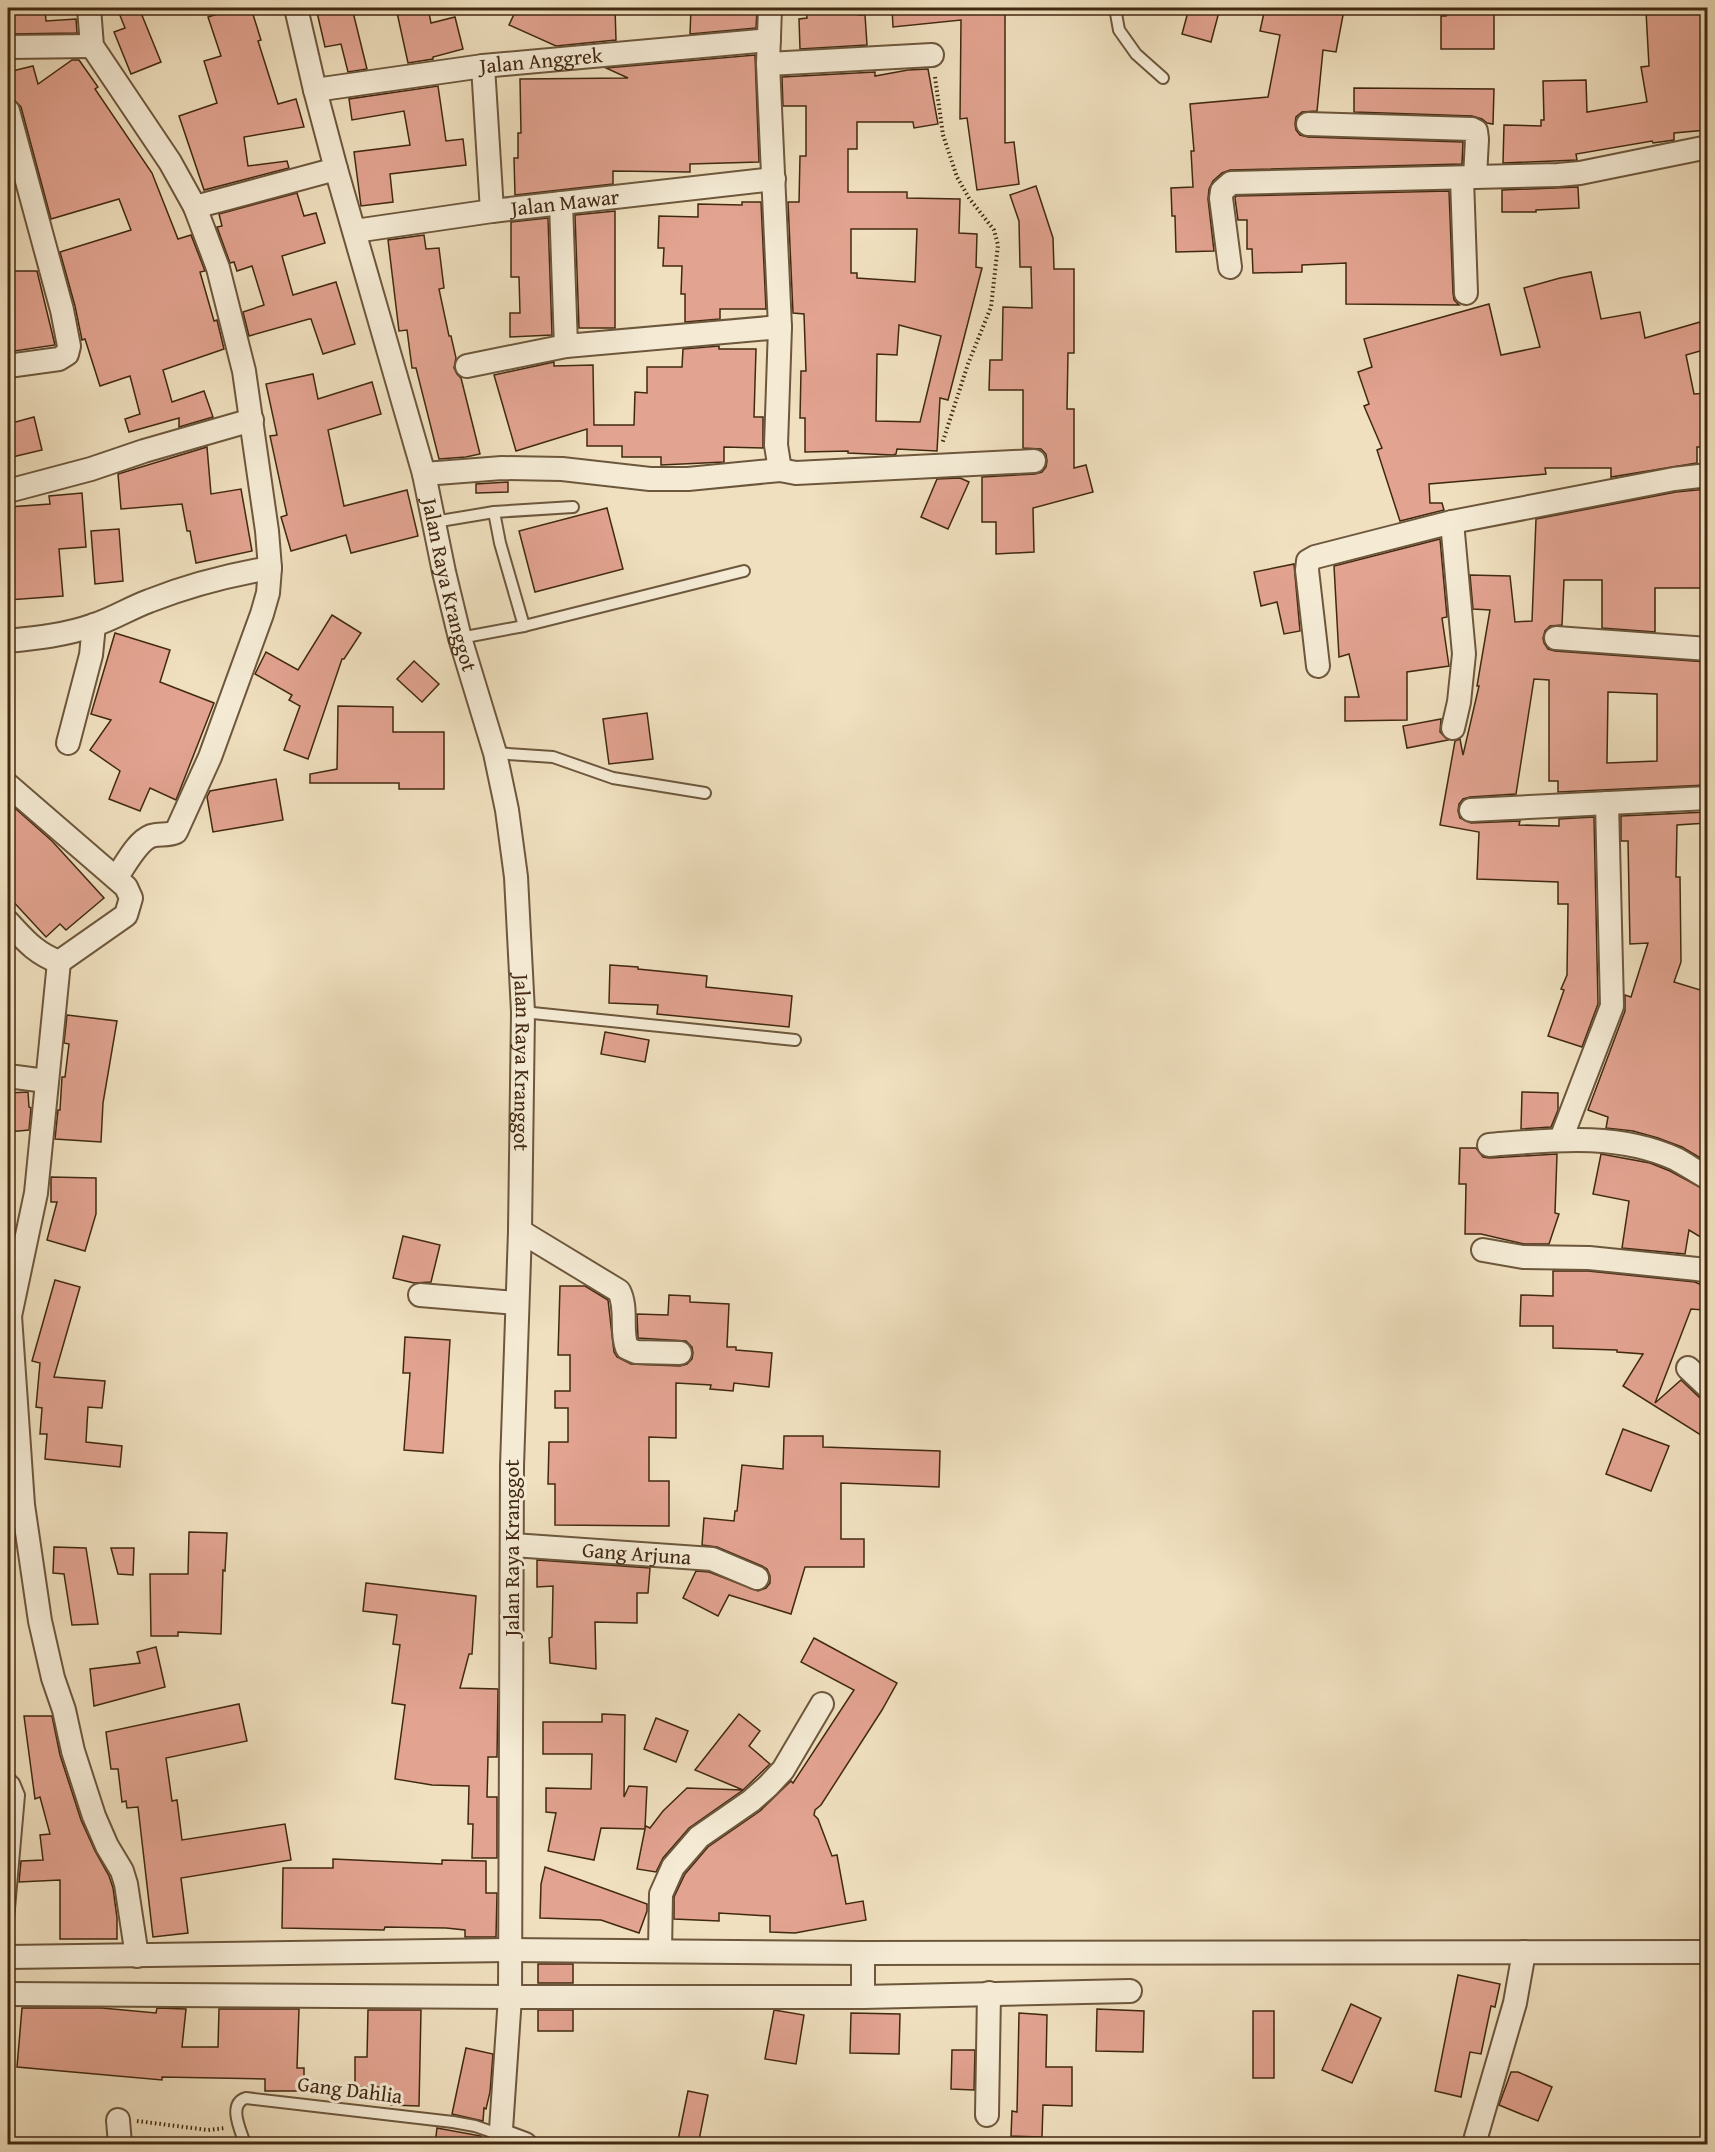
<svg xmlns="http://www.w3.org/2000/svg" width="1715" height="2152" viewBox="0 0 1715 2152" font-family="'Gentium Book Plus',serif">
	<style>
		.building { fill: #e2a390; stroke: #412911; stroke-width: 1.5; fill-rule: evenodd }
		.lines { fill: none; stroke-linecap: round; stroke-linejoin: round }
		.service-casing { stroke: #6d573c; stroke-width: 14 }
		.minor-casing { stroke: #6d573c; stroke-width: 26 }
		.path { stroke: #412911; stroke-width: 4; stroke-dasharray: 1.5 3; stroke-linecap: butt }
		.service { stroke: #f5ebd5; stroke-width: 10 }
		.minor { stroke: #f5ebd5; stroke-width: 22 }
		.labels { text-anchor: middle; stroke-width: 6; stroke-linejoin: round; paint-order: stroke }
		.street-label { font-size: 21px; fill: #412911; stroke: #f5ebd5 }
	</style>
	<rect width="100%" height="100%" fill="#f0e0bf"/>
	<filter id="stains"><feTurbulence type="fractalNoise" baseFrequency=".00333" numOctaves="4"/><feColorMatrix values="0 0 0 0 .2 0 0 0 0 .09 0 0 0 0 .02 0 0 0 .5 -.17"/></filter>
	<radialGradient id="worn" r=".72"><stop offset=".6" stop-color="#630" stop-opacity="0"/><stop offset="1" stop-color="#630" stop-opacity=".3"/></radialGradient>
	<g class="building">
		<polygon points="8,8 45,8 46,21 76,19 77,33 8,34"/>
		<polygon points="117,8 139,8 161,62 131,74 114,32 125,28"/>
		<polygon points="237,8 251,8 261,40 258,41 278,104 296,99 304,127 244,137 248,166 287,161 289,168 204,190 179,116 217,103 204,61 221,56 208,17"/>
		<polygon points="316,8 352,8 367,69 348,72 341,44 325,47"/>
		<polygon points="396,8 428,8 431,23 455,17 463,49 433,57 433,59 408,63"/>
		<polygon points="517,8 615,8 616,40 556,46 509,25"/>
		<polygon points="691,8 757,8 756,28 690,34"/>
		<polygon points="806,8 858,8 858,15 865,15 867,45 800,49 799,19 807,18"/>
		<polygon points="892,8 1005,8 1005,143 1014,142 1019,184 977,190 967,118 960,119 961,20 893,27"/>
		<polygon points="1189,8 1220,8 1211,42 1182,34"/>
		<polygon points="1265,8 1332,8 1344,10 1336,52 1323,50 1317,111 1302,112 1296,117 1295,124 1296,130 1300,135 1308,137 1463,142 1462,164 1230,170 1222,173 1213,181 1209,189 1208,199 1214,251 1176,252 1175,216 1172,216 1171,188 1193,187 1191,151 1194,151 1190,104 1268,97 1280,35 1260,31"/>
		<polygon points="1446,8 1494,8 1494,49 1441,49 1441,16 1446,16"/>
		<polygon points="1707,8 1707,130 1674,133 1674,140 1653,143 1652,141 1576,154 1577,160 1503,163 1504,125 1541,126 1541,120 1544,120 1543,81 1586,80 1587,112 1647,102 1641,67 1649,66 1646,11"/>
		<polygon points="755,55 759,162 690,164 690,172 613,171 613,184 515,195 514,158 518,158 518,133 521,133 520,79 628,78 606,68"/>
		<polygon points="72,60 79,60 98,87 95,89 152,173 178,239 191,235 205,271 200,272 214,321 217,320 224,349 163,370 172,402 204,391 213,417 179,427 179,418 129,432 125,419 140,414 130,376 100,386 85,339 82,340 75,306 60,252 131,230 119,199 51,219 21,107 13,99 8,76 8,72 33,66 38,84"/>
		<path d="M928 69 938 124 914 128 913 122H857V149H848V192H907V198L960 199 959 233 977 234 976 267 982 268 948 400 940 398 937 451 897 449 896 454 893 455 848 453V451L805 452V418H800L801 371H806L804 314 793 313 788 202H799L800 156H806V106H783L782 77 875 72V76L908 70ZM851 229H917L915 282 857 278V273H851ZM899 325 941 336 920 422 876 421 877 354 897 355Z"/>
		<polygon points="438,86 446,141 463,139 466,165 390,174 393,202 361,206 354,152 410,145 404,111 352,120 349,99"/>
		<polygon points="1354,88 1494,89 1493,124 1487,123 1482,119 1472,116 1354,112"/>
		<polygon points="1036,186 1053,238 1054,269 1074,269 1074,353 1068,353 1067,409 1074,409 1074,468 1086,465 1093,492 1033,508 1034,552 996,554 996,522 982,522 982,477 1035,474 1042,472 1046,467 1047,461 1046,454 1041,449 1023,448 1023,390 989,390 990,360 1002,360 1003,307 1032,308 1031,267 1020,267 1019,221 1010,195"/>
		<polygon points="1578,187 1579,208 1536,210 1536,212 1502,212 1502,190"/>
		<polygon points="1449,191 1453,293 1454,300 1459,305 1346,304 1346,263 1302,265 1302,272 1253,273 1252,249 1247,249 1247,220 1238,220 1235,198 1236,196"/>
		<polygon points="297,193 304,216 316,213 325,243 282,256 293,295 336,282 355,344 323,354 311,319 309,319 249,336 243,312 264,305 252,266 237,271 234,262 230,263 217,227 222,226 219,214"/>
		<polygon points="742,202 761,202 766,309 720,309 720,319 685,322 685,294 681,294 682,266 663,266 664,248 658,248 659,216 698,217 698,204 742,205"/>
		<polygon points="615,211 615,328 579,328 575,215"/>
		<polygon points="548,218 552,335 510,337 510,313 520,313 519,277 511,277 511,222"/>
		<polygon points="424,235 426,249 439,248 444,288 439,289 449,336 451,336 456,358 454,368 457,374 461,378 480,454 466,457 439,459 416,368 412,368 407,330 399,331 388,240"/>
		<polygon points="8,271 37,271 55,345 8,352"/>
		<polygon points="1591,272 1601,319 1640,312 1645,338 1700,322 1707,349 1686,355 1694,394 1707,393 1707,447 1697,447 1697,463 1611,477 1611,468 1545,468 1546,474 1429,484 1430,503 1442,503 1444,510 1400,521 1377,450 1382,448 1364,406 1369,404 1358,372 1372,367 1364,339 1489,304 1501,355 1540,347 1524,288 1560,278"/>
		<polygon points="719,346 719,349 756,349 754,417 763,417 763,448 724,447 724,462 661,465 661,457 622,457 622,446 587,446 587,429 516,451 494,375 554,362 554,366 593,365 594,425 634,425 635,392 647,393 647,367 682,367 683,349"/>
		<polygon points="313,374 318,399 372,382 381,414 328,430 344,506 407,490 418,536 351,553 346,535 291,551 281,517 287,515 270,436 277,435 266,384"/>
		<polygon points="34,417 42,450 8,458 8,424"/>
		<polygon points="207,447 211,494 241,489 252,551 196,563 190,531 187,531 182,504 121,509 118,474"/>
		<polygon points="960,478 969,482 948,529 921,517 937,479"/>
		<polygon points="508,482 508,492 476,493 476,484"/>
		<path d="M1707 489V588H1655V632L1602 628V580H1564L1562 625 1550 626 1545 631 1543 638 1544 643 1548 649 1555 651 1707 662V785L1558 792V781H1549V680L1534 679 1516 794 1470 797 1463 799 1459 804 1458 811 1460 818 1471 823 1520 821 1519 825 1559 826V819L1594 817 1598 1004 1582 1047 1548 1036 1564 990 1561 989 1567 975 1568 904H1558V882L1477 879 1479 832 1440 825 1455 741 1460 739 1463 755 1479 686H1477L1490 610 1473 609 1470 575 1510 576 1515 622 1532 621 1536 519 1676 492ZM1608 692 1657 694V761L1607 763Z"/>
		<polygon points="82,493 86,547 59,549 63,596 8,600 8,507 50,504 49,496"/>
		<polygon points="607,508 623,569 535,592 519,531"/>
		<polygon points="119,529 123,581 95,584 91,531"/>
		<polygon points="1440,539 1447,617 1442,618 1449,666 1407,672 1407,720 1345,721 1345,697 1359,697 1349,654 1339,657 1334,566"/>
		<polygon points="1294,564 1300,631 1284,634 1277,602 1261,606 1254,572"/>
		<polygon points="332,615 361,633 344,659 342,659 308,759 284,750 300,706 289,700 292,695 255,674 266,652 298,670"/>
		<polygon points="115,633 170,650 160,682 214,703 176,800 150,788 140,811 109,799 120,771 90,750 111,720 91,714"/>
		<polygon points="414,661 439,684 422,702 397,679"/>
		<polygon points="338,706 393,707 393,732 444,732 444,789 399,789 399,783 310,783 310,774 337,769"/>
		<polygon points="647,713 653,759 609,764 603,719"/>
		<polygon points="1441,719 1440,732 1448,740 1407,748 1403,726"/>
		<polygon points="276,779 283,820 213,832 207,797 210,791"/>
		<polygon points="8,802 52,841 104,898 66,930 60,924 46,937 8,896"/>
		<polygon points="1707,812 1707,823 1677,825 1676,877 1680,877 1681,962 1674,982 1707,992 1707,1162 1682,1147 1658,1138 1633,1131 1606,1128 1608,1117 1588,1110 1625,1011 1625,995 1631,997 1648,943 1630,944 1628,841 1621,841 1621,816"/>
		<polygon points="610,965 638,967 638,969 707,976 706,987 792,996 789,1027 657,1014 658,1005 609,1003"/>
		<polygon points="67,1015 117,1021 103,1103 101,1142 55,1139 58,1110 60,1110 62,1077 65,1077 69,1044 64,1043"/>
		<polygon points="605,1032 649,1040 645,1062 601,1054"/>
		<polygon points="28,1092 29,1107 31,1108 29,1130 8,1132 8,1093"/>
		<polygon points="1522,1092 1558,1093 1558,1110 1551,1127 1521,1129"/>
		<polygon points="1460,1148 1476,1148 1483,1157 1490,1158 1557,1154 1555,1213 1559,1214 1549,1244 1524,1244 1481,1234 1465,1234 1466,1184 1459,1184"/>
		<polygon points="1601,1154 1650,1163 1670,1171 1707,1191 1707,1241 1689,1230 1685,1254 1622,1248 1629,1201 1593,1194"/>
		<polygon points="51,1177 96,1178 96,1214 85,1251 47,1240 57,1202 51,1202"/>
		<polygon points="403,1236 440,1245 431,1282 414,1283 393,1278"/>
		<polygon points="1553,1271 1588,1271 1695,1282 1704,1286 1703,1310 1691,1309 1655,1403 1681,1380 1699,1397 1707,1400 1707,1439 1623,1386 1643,1354 1617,1352 1617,1350 1553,1348 1553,1326 1520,1326 1521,1295 1553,1296"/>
		<polygon points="55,1280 80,1287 54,1377 105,1381 102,1408 88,1407 86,1442 122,1446 120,1467 45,1459 47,1434 40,1434 42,1408 36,1407 40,1363 32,1361"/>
		<polygon points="560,1286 585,1286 608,1300 614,1352 617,1357 631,1364 680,1366 687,1364 692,1359 693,1353 692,1347 686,1341 638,1338 637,1314 668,1315 669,1295 690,1296 690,1302 729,1304 727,1347 736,1347 736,1350 772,1353 769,1387 734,1383 733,1391 710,1389 711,1385 676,1383 676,1438 649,1437 649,1481 669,1481 669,1526 555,1525 555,1484 548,1484 549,1442 568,1442 568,1408 555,1408 555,1391 570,1391 570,1355 558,1355"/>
		<polygon points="405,1337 450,1340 443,1453 404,1450 410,1373 403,1373"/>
		<polygon points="1623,1429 1669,1446 1651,1491 1606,1474"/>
		<polygon points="784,1436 823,1436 823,1447 940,1451 939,1487 841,1483 841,1539 864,1539 864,1567 805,1567 791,1614 729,1595 718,1616 683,1598 696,1571 709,1572 758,1591 766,1588 770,1583 770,1576 767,1569 762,1566 717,1547 702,1545 704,1518 734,1521 735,1511 737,1511 742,1465 783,1469"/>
		<polygon points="189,1532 227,1533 225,1571 223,1570 221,1634 178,1632 178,1636 151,1636 150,1574 188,1574"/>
		<polygon points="54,1547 86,1548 98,1624 72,1625 64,1574 53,1573"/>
		<polygon points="111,1548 134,1548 133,1575 118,1574"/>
		<polygon points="537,1560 650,1568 648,1593 637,1593 637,1623 595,1622 596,1669 550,1663 549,1638 552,1637 553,1586 537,1587"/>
		<polygon points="366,1583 476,1596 472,1654 469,1654 460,1688 498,1689 497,1757 488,1757 487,1797 497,1797 497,1858 472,1858 473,1824 468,1824 469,1786 432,1785 395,1779 405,1705 392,1703 400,1645 393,1644 397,1615 363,1611"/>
		<polygon points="814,1638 897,1683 882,1710 821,1805 815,1810 814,1815 818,1819 832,1856 837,1855 846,1904 863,1901 866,1920 795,1933 770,1932 770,1916 719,1913 719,1921 674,1919 674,1897 685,1874 708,1847 760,1811 791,1781 793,1783 854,1690 801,1662"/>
		<polygon points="156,1647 165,1687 94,1706 90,1669 140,1663 137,1652"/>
		<polygon points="239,1704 247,1741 166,1758 172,1801 177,1800 182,1840 285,1824 291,1860 181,1878 188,1933 153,1937 138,1807 127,1808 126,1801 122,1802 118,1769 111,1769 106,1732"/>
		<polygon points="602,1714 625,1715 624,1797 629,1786 647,1787 645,1828 646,1826 650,1828 663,1811 687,1788 743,1790 695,1770 739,1714 760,1731 749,1746 770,1764 743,1790 689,1828 663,1858 656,1872 637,1869 645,1829 601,1828 594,1860 548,1851 556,1813 546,1812 546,1788 591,1789 592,1754 543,1754 543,1722 602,1722"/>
		<polygon points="24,1716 52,1716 60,1755 81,1820 95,1851 109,1876 113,1888 117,1918 117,1939 60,1939 60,1880 19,1882 21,1861 43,1860 40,1835 50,1834 40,1797 35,1799"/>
		<polygon points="656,1718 688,1731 676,1762 644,1749"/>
		<polygon points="333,1859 442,1864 442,1860 486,1861 486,1893 497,1893 496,1937 465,1937 465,1930 446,1928 385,1927 384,1930 282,1928 283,1868 333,1868"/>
		<polygon points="545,1867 647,1904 647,1911 639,1933 601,1920 540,1918 541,1884"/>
		<rect x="538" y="1964" width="35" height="19"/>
		<polygon points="1458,1975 1500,1984 1495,2007 1491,2006 1481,2054 1470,2052 1461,2097 1435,2091"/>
		<polygon points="1351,2004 1381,2018 1352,2083 1322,2070"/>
		<polygon points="22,2008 102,2008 156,2013 157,2008 186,2009 182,2047 218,2047 219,2009 299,2009 297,2068 304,2068 304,2091 265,2091 265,2079 162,2077 162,2080 17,2067"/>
		<polygon points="1097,2009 1144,2011 1143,2052 1096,2051"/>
		<polygon points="368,2010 421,2010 419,2106 391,2105 391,2087 355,2087 355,2057 367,2057"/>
		<rect x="538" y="2010" width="35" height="21"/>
		<polygon points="774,2010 804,2015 796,2064 765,2059"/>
		<rect x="1253" y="2011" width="21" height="67"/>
		<polygon points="851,2013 900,2014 899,2054 850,2053"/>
		<polygon points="1019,2013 1047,2015 1046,2067 1072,2067 1072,2106 1043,2105 1042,2137 1011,2136 1012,2111 1017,2112"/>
		<polygon points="466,2048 493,2054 490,2092 486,2109 484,2108 483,2121 452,2114"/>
		<polygon points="952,2050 975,2050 974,2090 951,2089"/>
		<polygon points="1511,2072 1518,2072 1552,2087 1538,2121 1499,2105"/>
		<polygon points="688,2091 708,2095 698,2145 677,2145"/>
		<polygon points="437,2128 481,2136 480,2145 435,2145"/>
	</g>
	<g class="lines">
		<defs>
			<g id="service">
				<polyline points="1115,8 1119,30 1136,54 1163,78"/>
				<polyline points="434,522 494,512 573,507"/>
				<polyline points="524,626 744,571"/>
				<polyline points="460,638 524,626 500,543 494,512"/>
				<polyline points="495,753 553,757 613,778 705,793"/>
				<polyline points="523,1012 795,1040"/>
				<polyline points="8,1777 14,1783 19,1795 8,1920"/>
				<path d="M245 2144C241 2131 227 2104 246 2098L453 2122 475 2126 501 2135"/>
			</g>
			<g id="minor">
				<path d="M89 8 92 46 170 162 195 207 218 268 244 371 267 531 270 568 268 593 262 614 210 757 176 832C168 836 159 833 151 836 136 842 125 866 116 878"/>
				<path id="s1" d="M296 8 315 90 336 169 424 474 444 572 460 638 495 753 507 810 516 877 523 1012 520 1231 512 1466 510 1997 500 2144"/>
				<polyline points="770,8 768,64 780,327 776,445 780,470 796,473 1034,461"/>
				<polyline points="8,47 92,46"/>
				<polyline points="768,64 932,55"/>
				<polyline points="483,66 492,211"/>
				<path id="s2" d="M315 90 483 66 769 40"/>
				<polyline points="8,111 62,310 69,346 67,354 59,359 8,366"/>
				<polyline points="1308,124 1472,129 1476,131 1477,139 1475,177"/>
				<polyline points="1462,179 1466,293"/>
				<polyline points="561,203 566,346"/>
				<polyline points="195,207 336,169"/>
				<path id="s3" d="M355 231 492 211 774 179"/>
				<polyline points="1230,267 1221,198 1222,191 1231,183 1558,175 1580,173 1708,147"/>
				<polyline points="467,366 566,346 780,327"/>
				<polyline points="424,474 502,468 562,469 650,479 688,479 780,470"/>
				<polyline points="8,491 91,469 144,451 252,420"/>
				<polyline points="1452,522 1464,654 1459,702 1453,728"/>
				<polyline points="1556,638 1708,649"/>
				<path d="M8 641C37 638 66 635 94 625 113 619 130 608 149 601 187 586 229 575 270 568"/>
				<polyline points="1318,666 1307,570 1308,561 1315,557 1452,522 1674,479 1708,475"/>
				<polyline points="68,743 91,655 94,625"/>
				<polyline points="8,785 126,887 131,898 126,915 59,962 36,1193 10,1316 23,1505 40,1621 53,1678 64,1710 73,1751 94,1816 107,1846 122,1871 126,1884 137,1956"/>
				<polyline points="1471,810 1708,798"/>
				<path d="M8 922C25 940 35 953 59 962"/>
				<polyline points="8,1076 46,1081"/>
				<polyline points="1561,1139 1612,1006 1607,803"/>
				<path d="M1489 1145C1552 1140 1617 1132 1676 1159 1687 1165 1697 1172 1708 1178"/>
				<path d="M520 1231 619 1291C628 1309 620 1330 627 1348L636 1352 680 1353"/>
				<polyline points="1483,1250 1523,1257 1589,1258 1697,1269 1704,1270 1708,1273"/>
				<polyline points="420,1295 516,1303"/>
				<polyline points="1688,1368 1708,1387"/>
				<path id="s4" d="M513 1545 712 1559 757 1578"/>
				<polyline points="660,1951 661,1894 673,1867 699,1837 751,1801 768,1786 783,1770 822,1704"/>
				<polyline points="863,1953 863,1997"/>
				<polyline points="8,1957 508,1950 863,1953 1708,1952"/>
				<polyline points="8,1994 510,1997 863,1997 1130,1991"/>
				<polyline points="987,2115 989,1993"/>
				<polyline points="118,2120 120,2144"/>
				<polyline points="501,2135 525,2144"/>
				<polyline points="1474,2144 1515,2003 1524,1952"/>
			</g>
		</defs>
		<use href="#service" class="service-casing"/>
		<use href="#minor" class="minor-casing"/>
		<g class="path">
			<polyline points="935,77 943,135 957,177 969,198 994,230 998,245 991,307 968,364 942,444"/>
			<polyline points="137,2121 208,2130 225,2128"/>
		</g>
		<use href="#service" class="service"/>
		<use href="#minor" class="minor"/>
	</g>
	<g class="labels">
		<g class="street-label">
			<text dy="7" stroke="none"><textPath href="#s2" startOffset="228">Jalan Anggrek</textPath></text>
			<text dy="7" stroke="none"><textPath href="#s3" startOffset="212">Jalan Mawar</textPath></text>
			<text dy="7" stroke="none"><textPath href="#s1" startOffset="597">Jalan Raya Kranggot</textPath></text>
			<text dy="7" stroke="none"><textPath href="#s1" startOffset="1083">Jalan Raya Kranggot</textPath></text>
			<text transform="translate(512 1548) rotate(-90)" y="7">Jalan Raya Kranggot</text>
			<text dy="7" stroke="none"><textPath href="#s4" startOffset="124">Gang Arjuna</textPath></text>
			<text transform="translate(350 2090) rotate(7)" y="7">Gang Dahlia</text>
		</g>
	</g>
	<rect width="1715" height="2152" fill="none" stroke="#f0e0bf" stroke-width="30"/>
	<rect x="9" y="9" width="1697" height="2134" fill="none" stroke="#412911" stroke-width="3"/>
	<rect x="15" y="15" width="1685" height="2122" fill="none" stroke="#412911" stroke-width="1.5"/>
	<rect width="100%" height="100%" filter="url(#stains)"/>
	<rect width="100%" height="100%" fill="url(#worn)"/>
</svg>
